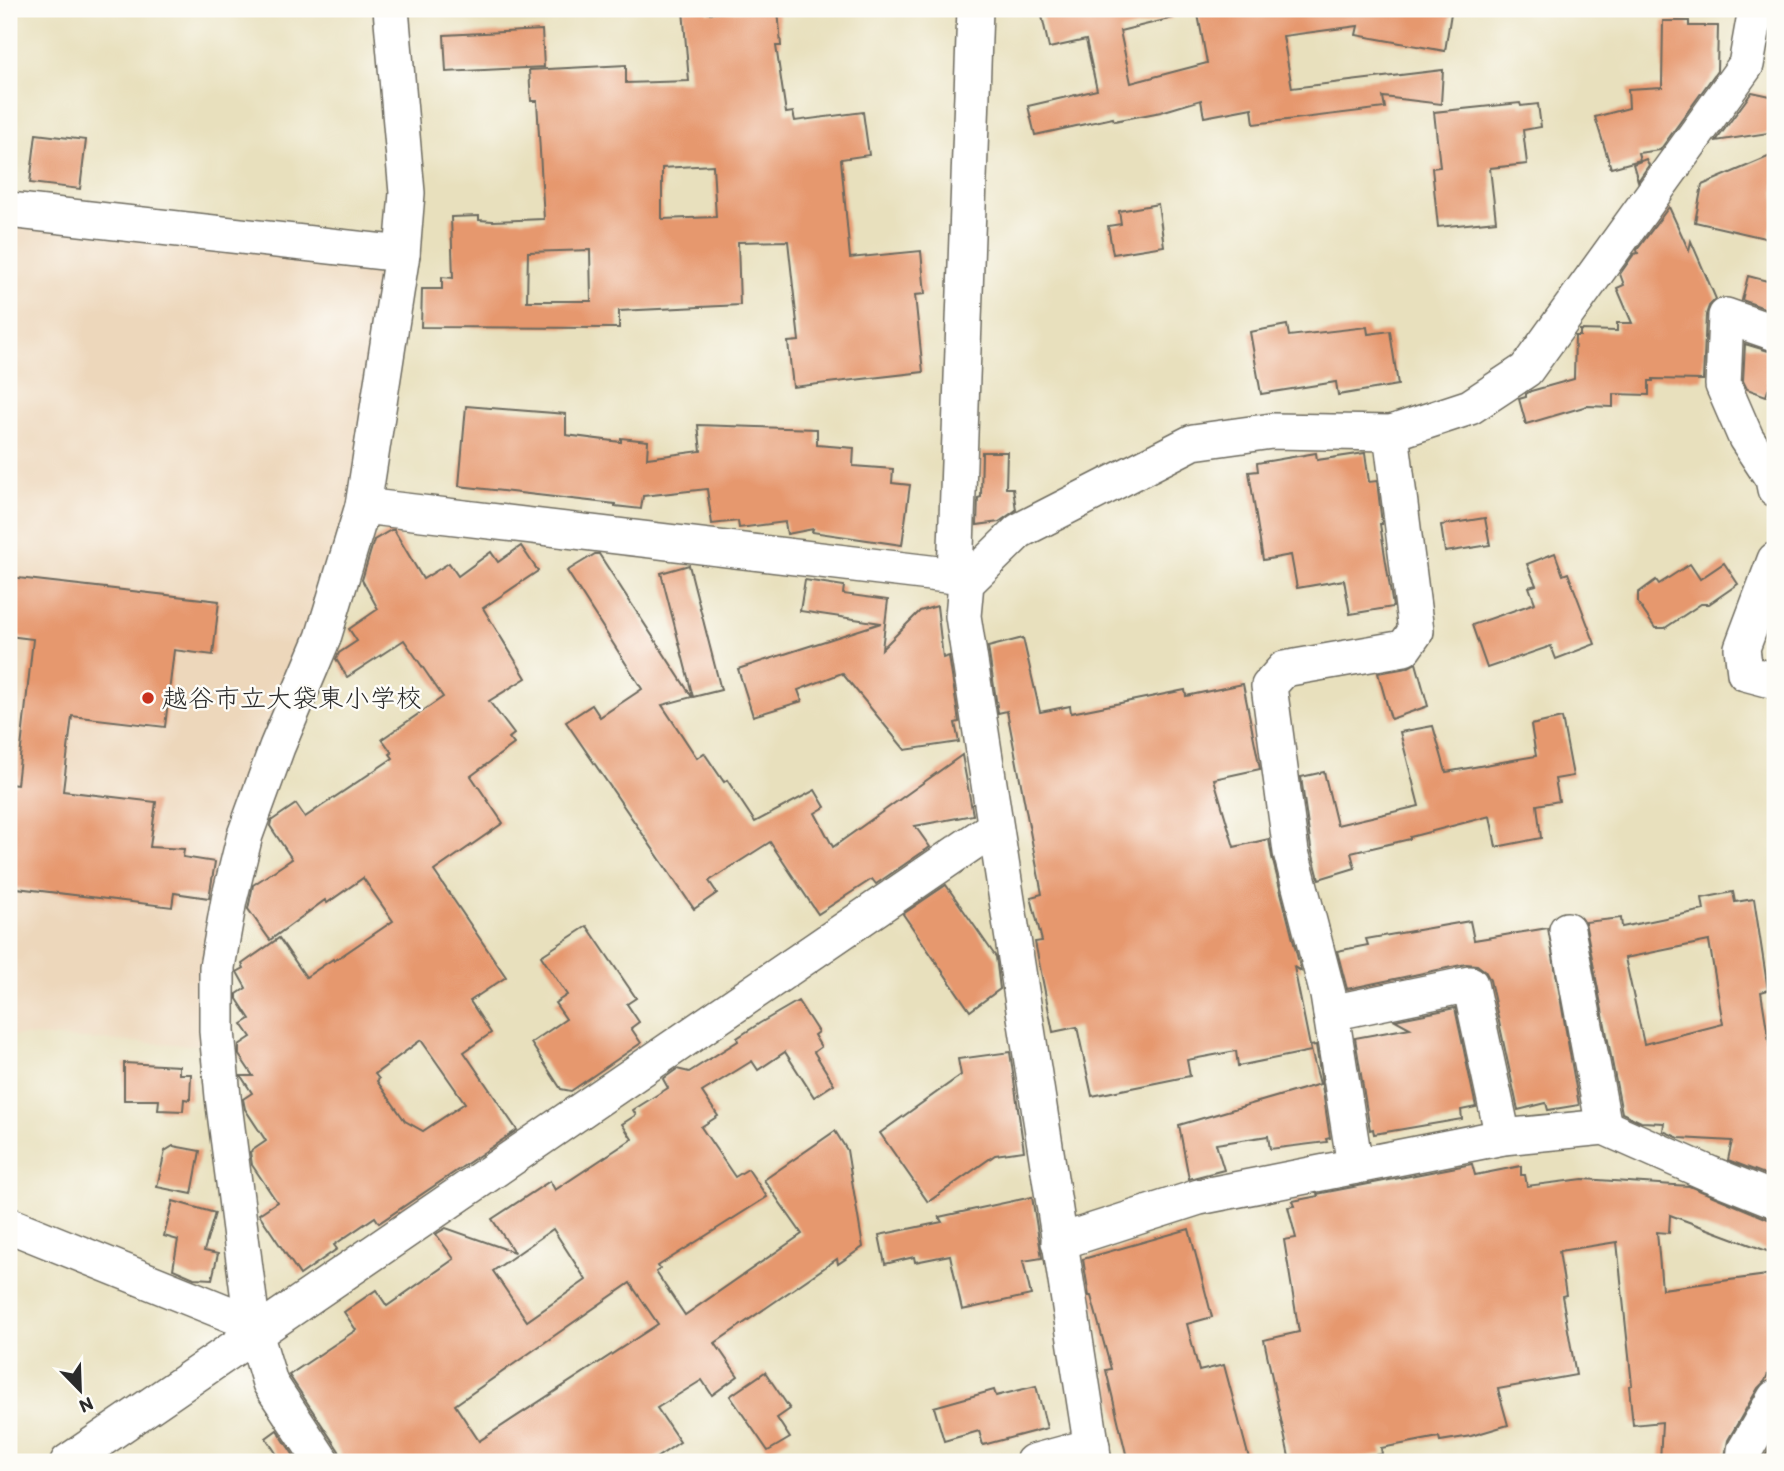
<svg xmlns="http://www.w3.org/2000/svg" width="1784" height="1471" viewBox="0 0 1784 1471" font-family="Itim,'Klee One',sans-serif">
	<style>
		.built { fill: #edd7bb }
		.building { fill: #e6986e; fill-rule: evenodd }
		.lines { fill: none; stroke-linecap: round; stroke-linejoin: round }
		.minor-casing { stroke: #6d6a5e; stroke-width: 38 }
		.minor { stroke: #fff; stroke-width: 35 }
		.poi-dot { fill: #c8321e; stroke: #fdfcf7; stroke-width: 2.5 }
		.labels { text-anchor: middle; stroke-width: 5; stroke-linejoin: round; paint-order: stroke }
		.poi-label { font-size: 26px; fill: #2b2b2b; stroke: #fdfcf7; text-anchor: start }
	</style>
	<rect width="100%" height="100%" fill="#fdfcf7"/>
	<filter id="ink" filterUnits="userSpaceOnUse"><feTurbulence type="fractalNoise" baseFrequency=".0143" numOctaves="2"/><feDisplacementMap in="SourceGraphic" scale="14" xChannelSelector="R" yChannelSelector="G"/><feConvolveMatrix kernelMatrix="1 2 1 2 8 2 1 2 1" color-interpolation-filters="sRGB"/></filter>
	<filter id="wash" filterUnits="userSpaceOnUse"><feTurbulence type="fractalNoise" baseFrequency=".00686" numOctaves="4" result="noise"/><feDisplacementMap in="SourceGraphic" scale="28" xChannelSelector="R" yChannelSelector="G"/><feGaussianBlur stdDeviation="1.57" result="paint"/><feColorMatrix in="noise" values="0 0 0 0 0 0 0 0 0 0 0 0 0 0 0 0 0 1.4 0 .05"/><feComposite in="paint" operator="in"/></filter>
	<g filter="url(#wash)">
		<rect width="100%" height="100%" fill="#e8e0bd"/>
		<polygon class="built" points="9,221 391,264 354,500 315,630 207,1046 9,1035"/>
		<g id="blocks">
			<g class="building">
				<path d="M707 9 708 13 778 9 781 46H776L786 113 793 112 795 121 863 112 869 155 841 159 850 258 921 251 925 294 915 295 923 372 793 387 788 342 799 341 788 241 738 242 740 305 619 311V328L421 327 422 289H442V277L453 278 451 217 479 216V220L493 221 544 219 537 101H531L529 70 626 65V83L689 81 683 10ZM713 165 716 217 662 219V168ZM590 250 591 301H527L528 252Z"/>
				<polygon points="1045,9 1172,9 1173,18 1120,31 1131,83 1207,63 1197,9 1424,9 1451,13 1445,51 1356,35 1358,26 1283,36 1292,88 1443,70 1441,104 1383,97 1385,108 1254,124 1252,108 1204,117 1201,100 1161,112 1114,121 1113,118 1035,135 1028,106 1097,90 1086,40 1049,48 1042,16 1046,15"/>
				<polygon points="1663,21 1689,21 1689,26 1718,26 1717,71 1660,150 1638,153 1640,160 1611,168 1595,117 1629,108 1628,89 1662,87"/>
				<polygon points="542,30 544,67 446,72 444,35"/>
				<polygon points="1752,92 1775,97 1775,132 1716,141"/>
				<polygon points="1520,103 1521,106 1538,104 1541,127 1523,130 1527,164 1490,168 1496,221 1438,227 1432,168 1440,167 1434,112"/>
				<polygon points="36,134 86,140 80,189 30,183"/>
				<polygon points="1775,154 1775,208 1769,239 1695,222 1702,185"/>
				<polygon points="1646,159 1649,165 1638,181 1633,164"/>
				<polygon points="1158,204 1164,246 1113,254 1108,226 1121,224 1119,211"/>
				<polygon points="1669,207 1689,251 1691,241 1716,299 1709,306 1706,315 1703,380 1653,379 1653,381 1649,381 1649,395 1613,394 1613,407 1587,406 1526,424 1519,399 1526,397 1526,394 1531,391 1574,379 1575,336 1580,336 1580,330 1617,331 1617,323 1632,323 1617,288 1624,285 1620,274 1634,254 1638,253 1637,250"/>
				<polygon points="1748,276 1775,283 1775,312 1742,300"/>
				<polygon points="1287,325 1289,336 1367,327 1368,334 1390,331 1398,385 1338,395 1336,382 1261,394 1250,332"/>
				<polygon points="1745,344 1775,353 1775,370 1766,396 1747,389 1743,381"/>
				<polygon points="466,406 566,414 566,435 621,442 621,438 648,441 647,458 701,451 698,425 817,429 817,445 854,448 853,466 893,469 892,483 910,485 902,545 812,532 813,529 787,534 785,522 739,528 738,521 712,524 707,489 643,496 641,509 615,506 615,504 459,486"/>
				<polygon points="982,452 1007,452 1006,488 1013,488 1016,510 999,522 977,525 978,498 981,497"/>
				<polygon points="1316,453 1317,460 1365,453 1369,482 1377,481 1382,524 1380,524 1393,607 1350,614 1344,580 1297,588 1291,555 1263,560 1249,472 1258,471 1257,463"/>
				<polygon points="1485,518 1490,545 1445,552 1441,525"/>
				<path d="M391 530H394L423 579 449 563 458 576 491 552 498 562 521 546 538 571 483 608 526 678 489 701 514 734 509 738 514 744 471 776 503 823 434 871 506 977 470 1001 491 1033 464 1052 517 1130 379 1223 375 1217 334 1245 337 1249 300 1275 259 1214 277 1202 252 1165 250 1152 266 1141 245 1109 243 1099 252 1093 241 1076H253L239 1055V1045L251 1037 242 1024 250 1019 237 999V994L246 988 237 972 244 968 242 964 279 938 306 977 333 959 334 961 393 921 363 878 327 903 325 900 270 940 248 909 253 885 292 859 270 826 271 821 296 804 305 817 393 758 390 754 392 753 382 739 443 697 404 640 347 677 336 659 339 653 357 641 349 629 378 609 362 580 374 540ZM421 1040 465 1103 423 1131 405 1121 377 1081 379 1079 375 1074Z"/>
				<polygon points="1555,553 1563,575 1568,573 1595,644 1556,659 1551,646 1487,668 1472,625 1535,603 1529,587 1536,585 1527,564"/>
				<polygon points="595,554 599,554 692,697 662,705 697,758 704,753 724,782 727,780 755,822 815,790 825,807 815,813 833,847 962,755 973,815 915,826 930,847 876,884 872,879 818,914 770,842 709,881 717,893 694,909 566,722 592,705 600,717 642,689 567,571"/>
				<polygon points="1724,563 1738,584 1709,604 1701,604 1665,628 1655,628 1638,603 1638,593 1656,580 1659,584 1690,564 1700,579"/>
				<polygon points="689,565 721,690 693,697 661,573"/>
				<polygon points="9,577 219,601 213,655 174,650 165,727 72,716 63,791 156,802 150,847 184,849 183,857 215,862 209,898 174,893 172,907 9,887 9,784 17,785 33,639 9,636"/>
				<polygon points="805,580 844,586 843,594 888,600 882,649 920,611 937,606 943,658 949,656 959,722 955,723 959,742 905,750 842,673 798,690 802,701 753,716 738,669 881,623 800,611"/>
				<polygon points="1023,638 1040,712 1070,706 1071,713 1185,690 1186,696 1243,684 1260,769 1214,779 1234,847 1269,839 1272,857 1301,971 1294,967 1311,1051 1238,1066 1236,1051 1187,1060 1190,1076 1092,1096 1077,1027 1053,1032 1035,942 1042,941 1031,897 1042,894 1007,711 998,713 988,647"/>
				<polygon points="1416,663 1428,706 1391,719 1378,673 1407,668"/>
				<polygon points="1562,718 1573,776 1555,779 1559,801 1537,805 1541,838 1496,847 1490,816 1410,837 1410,839 1351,853 1355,868 1319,879 1311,848 1301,777 1324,772 1337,825 1419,806 1400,732 1433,726 1446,772 1536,756 1531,725"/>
				<polygon points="946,885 996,957 1000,989 970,1011 903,914"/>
				<path d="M1733 892 1735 902 1754 899 1768 990 1761 992 1772 1061 1775 1062V1178L1728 1160 1732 1141 1679 1138 1663 1131 1664 1123 1641 1122 1622 1113 1585 922 1621 918 1622 927 1704 910 1702 898ZM1709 941 1723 1024 1644 1044 1625 958Z"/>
				<polygon points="1470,921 1474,940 1548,928 1579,1105 1548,1110 1546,1103 1518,1110 1490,980 1485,971 1477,965 1466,964 1347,989 1337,951 1368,945 1366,939"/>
				<polygon points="587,926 636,998 627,1004 639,1022 631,1028 641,1043 571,1091 561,1089 531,1043 566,1019 555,1003 567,995 541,956"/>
				<path d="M798 1001 818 1032 814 1035 821 1047 814 1052 834 1084 814 1097 785 1052 758 1070 752 1061 702 1092 718 1116 701 1127 735 1177 748 1169 767 1197 658 1266 660 1269 656 1272 685 1315 802 1234 764 1180 835 1131 847 1150 863 1247 838 1264 837 1259 715 1343 738 1376 712 1395 702 1380 657 1408 680 1442 650 1462H342L339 1451 289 1375 356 1330 344 1312 376 1290 387 1306 454 1259 436 1234 446 1228 514 1252 492 1219 550 1181 555 1190 632 1139 622 1124 636 1115 633 1110 668 1088 663 1079 677 1069 689 1072 738 1041 737 1038 760 1023ZM553 1229 586 1280 527 1321 493 1271ZM630 1283 658 1324 479 1441 455 1405Z"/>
				<polygon points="1455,1008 1476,1107 1461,1110 1462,1119 1374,1134 1373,1129 1370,1130 1355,1038 1410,1028 1395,1020"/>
				<polygon points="1316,1045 1330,1138 1326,1139 1327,1142 1270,1149 1268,1136 1216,1144 1224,1170 1189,1179 1179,1125 1320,1084 1310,1046"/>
				<polygon points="1010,1052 1024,1151 995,1155 928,1202 880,1133 961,1075 958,1059"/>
				<polygon points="124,1063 179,1066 179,1074 191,1074 190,1100 184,1099 183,1111 158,1110 159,1100 124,1100"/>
				<polygon points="173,1146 200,1151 192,1194 157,1187 165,1151"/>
				<polygon points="1472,1164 1475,1175 1521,1166 1521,1175 1525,1175 1527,1186 1583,1179 1689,1186 1768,1219 1775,1220 1775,1254 1670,1215 1669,1233 1657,1232 1662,1289 1775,1274 1775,1357 1765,1381 1758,1388 1728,1440 1724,1462 1660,1462 1662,1422 1633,1425 1629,1386 1632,1385 1617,1242 1559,1251 1566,1295 1562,1296 1576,1375 1498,1389 1508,1425 1471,1436 1440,1441 1439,1437 1381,1448 1382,1454 1333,1462 1298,1462 1297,1456 1289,1457 1264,1340 1299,1332 1284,1240 1296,1238 1288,1207 1295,1206 1293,1201 1318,1196 1317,1194"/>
				<polygon points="1032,1197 1042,1258 1023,1261 1031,1295 962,1310 950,1255 915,1262 914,1257 885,1264 879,1235 942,1222 939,1217"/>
				<polygon points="173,1201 215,1213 204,1251 218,1254 212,1279 194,1278 173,1269 178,1240 164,1236"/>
				<polygon points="1189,1229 1212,1317 1187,1324 1199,1371 1224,1365 1250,1462 1128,1462 1106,1370 1111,1369 1091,1296 1089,1296 1083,1259"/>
				<polygon points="765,1372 790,1409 777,1418 790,1438 768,1451 730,1396"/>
				<polygon points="1036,1386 1047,1428 983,1445 979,1431 944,1441 934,1407 994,1390 996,1396"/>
				<polygon points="277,1430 298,1462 282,1462 266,1438"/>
				<polygon points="1775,1438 1775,1462 1764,1462 1765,1456"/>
			</g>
		</g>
	</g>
	<g filter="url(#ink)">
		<use href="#blocks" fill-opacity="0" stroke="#6d6a5e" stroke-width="2"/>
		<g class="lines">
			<defs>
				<g id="minor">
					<polyline points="9,210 402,254"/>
					<polyline points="1775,333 1726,316 1723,385 1746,438 1773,479 1775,489"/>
					<polyline points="363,506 955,576 966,583"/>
					<polyline points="1775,560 1742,648 1745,673 1775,681"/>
					<polyline points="955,576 975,9"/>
					<polyline points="1567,930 1604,1127"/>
					<polyline points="1331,1013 1470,984 1503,1137"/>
					<polyline points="1355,1166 1328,995 1291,852 1269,686 1284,669 1404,648 1416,631 1391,433"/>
					<polyline points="9,1225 252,1323"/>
					<polyline points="1059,1242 1199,1197 1503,1137 1604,1127 1710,1174 1775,1200"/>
					<polyline points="68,1462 995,827"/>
					<polyline points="322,1462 270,1383 252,1323 223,1097 217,1031 217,967 229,900 245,835 277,747 323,638 363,506 402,254 407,193 391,9"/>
					<polyline points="1033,1462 1092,1446"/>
					<polyline points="1094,1462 963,616 966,583 1019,531 1193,442 1272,431 1391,433 1470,407 1526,370 1746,65 1756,9"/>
					<polyline points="1744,1462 1745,1450 1775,1398"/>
				</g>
			</defs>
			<use href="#minor" class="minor-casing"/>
			<use href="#minor" class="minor"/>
		</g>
	</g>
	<circle class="poi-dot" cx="148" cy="698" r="7"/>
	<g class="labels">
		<g class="poi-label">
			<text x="162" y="707">越谷市立大袋東小学校</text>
		</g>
	</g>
	<rect width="1784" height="1471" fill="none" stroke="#fdfcf7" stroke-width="35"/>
	<g transform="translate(80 1390) rotate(157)" stroke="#fdfcf7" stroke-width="5" paint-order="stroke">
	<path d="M0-5L12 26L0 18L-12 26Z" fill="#2b2b2b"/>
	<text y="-10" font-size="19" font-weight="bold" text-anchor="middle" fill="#2b2b2b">N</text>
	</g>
</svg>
